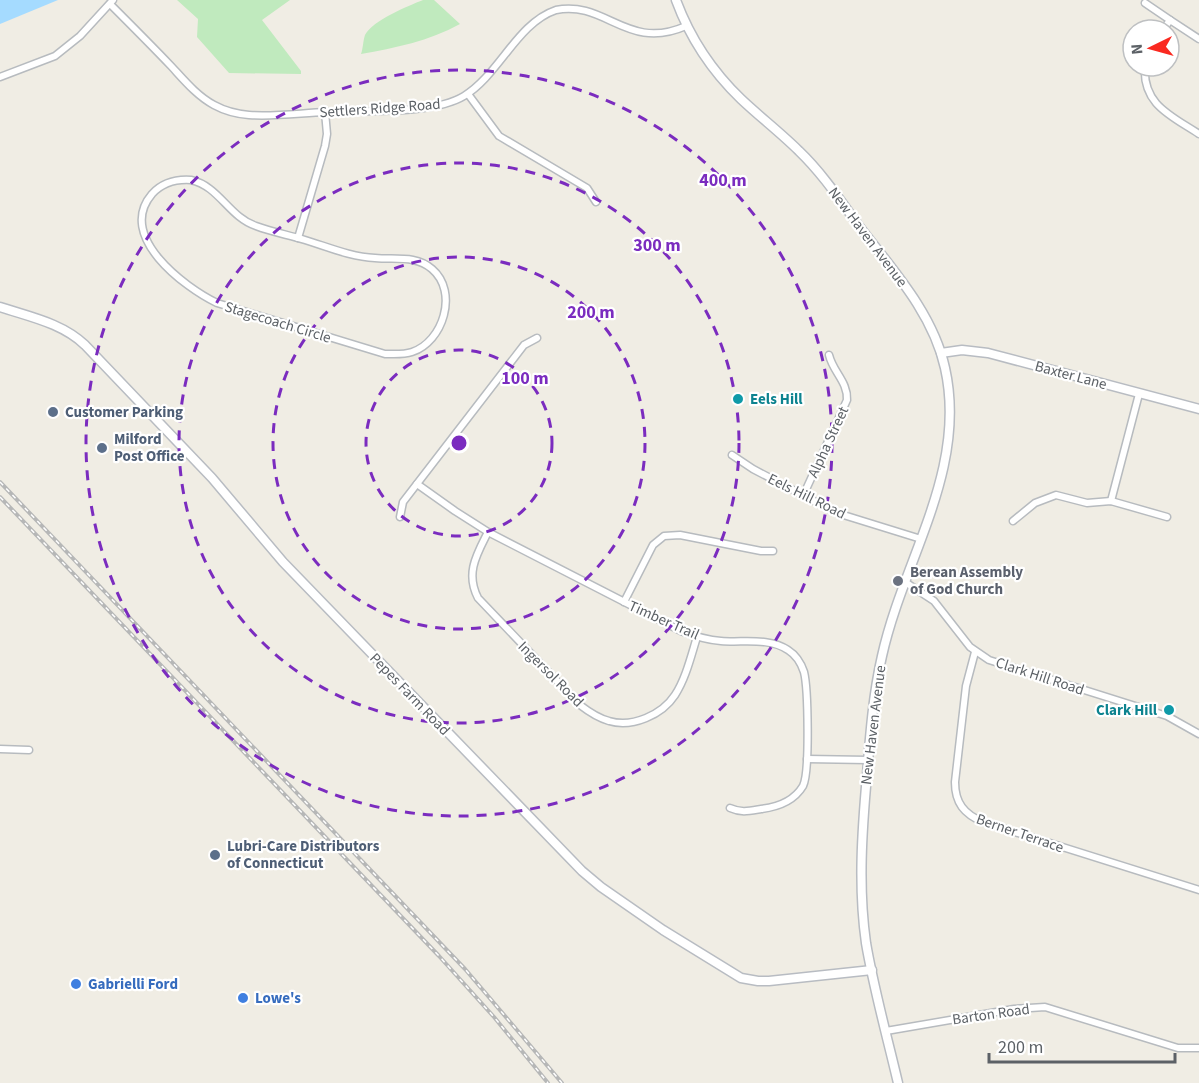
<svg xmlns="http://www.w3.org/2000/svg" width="1199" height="1083" viewBox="0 0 1199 1083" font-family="'Source Sans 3',sans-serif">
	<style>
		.green { fill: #c0eabe }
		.water { fill: #a5dbff }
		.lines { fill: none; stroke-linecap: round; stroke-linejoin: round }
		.street-casing { stroke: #b7bbbf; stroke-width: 9 }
		.secondary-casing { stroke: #b8bcc2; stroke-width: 11 }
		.street { stroke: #fff; stroke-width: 6 }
		.secondary { stroke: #fff; stroke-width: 8 }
		.rail-casing { stroke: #b6b7b7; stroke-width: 4 }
		.rail { stroke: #fff; stroke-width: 1.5; stroke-dasharray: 4.5; stroke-linecap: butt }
		.ring { fill: none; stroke: #7b2cbf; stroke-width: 3; stroke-dasharray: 10 8 }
		.culture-dot { fill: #0f9aa8; stroke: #fff; stroke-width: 2 }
		.service-dot { fill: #5c6f8a; stroke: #fff; stroke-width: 2 }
		.worship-dot { fill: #6b7280; stroke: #fff; stroke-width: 2 }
		.shop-dot { fill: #3f7fe0; stroke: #fff; stroke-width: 2 }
		.labels { text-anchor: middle; stroke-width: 4.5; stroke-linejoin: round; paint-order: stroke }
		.street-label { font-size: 15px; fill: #5c6166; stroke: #fff }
		.culture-label { font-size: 15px; font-weight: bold; fill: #0d838f; stroke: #fff; text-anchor: start }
		.service-label { font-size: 15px; font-weight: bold; fill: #4e5e75; stroke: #fff; text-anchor: start }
		.worship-label { font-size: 15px; font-weight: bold; fill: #5b616d; stroke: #fff; text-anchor: start }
		.shop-label { font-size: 15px; font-weight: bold; fill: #366cbe; stroke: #fff; text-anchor: start }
		.centre { fill: #7b2cbf; stroke: #fff; stroke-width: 3 }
		.ring-label { font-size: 18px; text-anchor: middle; font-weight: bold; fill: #7b2cbf; stroke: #fff; stroke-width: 4.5; stroke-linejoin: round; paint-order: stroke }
	</style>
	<rect width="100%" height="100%" fill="#f0ede4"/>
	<g class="green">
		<polygon points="177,0 290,0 262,20 301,71 301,74 229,73 197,37 198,19"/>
		<path d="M423 0H434L460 24C429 41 395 48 361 54 363 49 363 41 365 35 373 20 408 6 423 0Z"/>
	</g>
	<polygon class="water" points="0,0 58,0 0,24"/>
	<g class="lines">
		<defs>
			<g id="street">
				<polyline points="1145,3 1170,20 1163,30"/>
				<path d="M110 4C131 25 151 45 171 66 184 80 197 96 214 105 225 111 237 114 249 115 274 117 301 113 326 112 364 110 433 115 464 96 499 75 517 23 556 10 606 0 627 52 686 26"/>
				<polyline points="1170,20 1199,39"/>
				<path d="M1145 66C1142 105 1172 116 1199 134"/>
				<polyline points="0,77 55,56 80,36 113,0"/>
				<polyline points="468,94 499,136 587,188 596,202"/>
				<path d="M191 180C219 186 229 217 256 226 272 232 289 235 305 240 328 247 351 257 375 258 395 260 416 255 432 269 459 292 443 342 412 352 403 355 394 354 385 354L217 303C184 287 116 236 152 194 162 183 176 179 191 180Z"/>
				<polyline points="298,238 325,146 327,134 325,112"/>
				<polyline points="732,455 753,469 837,513 921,539"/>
				<path d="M417 484 455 511 488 532 681 631C694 636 706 640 721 641 742 643 769 637 788 650 796 655 801 663 804 672 808 688 810 772 803 786 794 801 778 807 761 809 749 811 741 813 730 808"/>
				<path d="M803 496 847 400C848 382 833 372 829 355"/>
				<polyline points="1111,501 1139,394"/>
				<polyline points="400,517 403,502 524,345 537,338"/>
				<polyline points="1013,521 1035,503 1056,495 1087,503 1111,501 1167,517"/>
				<path d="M488 532C477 554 465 573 478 598L580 705C589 712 598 718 609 721 632 728 662 715 675 695 686 678 691 656 697 637"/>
				<polyline points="905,582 934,601 970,647 989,660 1167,716 1199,734"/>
				<polyline points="624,602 653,545 664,536 680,535 761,551 773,551"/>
				<path d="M975 652 966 686 955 782C955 803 964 814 983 822L1199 890"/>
				<polyline points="0,749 29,750"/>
				<polyline points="807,759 868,760"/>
				<polyline points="886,1031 1014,1009 1045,1007 1178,1048 1199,1048"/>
			</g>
			<g id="secondary">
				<path d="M676 0C690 38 712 71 741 99 760 117 781 133 799 151 822 173 840 200 859 226 892 269 933 313 945 368 968 470 903 560 882 656 873 695 870 736 867 775 862 831 858 887 866 943 874 990 887 1036 898 1083"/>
				<path d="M0 307C30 317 62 323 85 345L212 478 283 562 582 871 601 887 663 930 741 978 758 981H769L872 970"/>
				<polyline points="941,353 962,350 988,353 1199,409"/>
			</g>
		</defs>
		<use href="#street" class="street-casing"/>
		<use href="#secondary" class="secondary-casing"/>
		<use href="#street" class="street"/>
		<use href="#secondary" class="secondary"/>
		<defs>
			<g id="rail">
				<polyline points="0,482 465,969 562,1083"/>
				<polyline points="0,497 439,956 494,1017 548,1083"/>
			</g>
		</defs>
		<use href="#rail" class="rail-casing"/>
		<use href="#rail" class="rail"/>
	</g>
	<g class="ring">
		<circle cx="459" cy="443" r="93"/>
		<circle cx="459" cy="443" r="186"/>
		<circle cx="459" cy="443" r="280"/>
		<circle cx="459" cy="443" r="373"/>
	</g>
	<g class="culture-dot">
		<circle cx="738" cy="399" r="6"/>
		<circle cx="1169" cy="710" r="6"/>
	</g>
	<g class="service-dot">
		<circle cx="53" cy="412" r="6"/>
		<circle cx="102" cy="448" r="6"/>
		<circle cx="215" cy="855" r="6"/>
	</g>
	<circle class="worship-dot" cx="898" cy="581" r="6"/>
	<g class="shop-dot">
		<circle cx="76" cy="984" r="6"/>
		<circle cx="243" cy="998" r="6"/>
	</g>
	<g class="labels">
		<g class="street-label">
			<text transform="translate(380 108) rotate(-4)" y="5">Settlers Ridge Road</text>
			<text transform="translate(868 237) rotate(53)" y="5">New Haven Avenue</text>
			<text transform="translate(278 322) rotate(17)" y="5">Stagecoach Circle</text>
			<text transform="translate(1071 375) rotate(15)" y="5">Baxter Lane</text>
			<text transform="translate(828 442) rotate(-65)" y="5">Alpha Street</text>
			<text transform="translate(807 496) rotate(26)" y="5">Eels Hill Road</text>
			<text transform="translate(664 620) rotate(24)" y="5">Timber Trail</text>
			<text transform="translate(551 674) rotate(45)" y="5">Ingersol Road</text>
			<text transform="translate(1040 676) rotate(18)" y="5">Clark Hill Road</text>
			<text transform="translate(410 694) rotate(46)" y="5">Pepes Farm Road</text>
			<text transform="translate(873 725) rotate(-83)" y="5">New Haven Avenue</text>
			<text transform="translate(1020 833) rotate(19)" y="5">Berner Terrace</text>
			<text transform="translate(991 1014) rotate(-8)" y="5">Barton Road</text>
		</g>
		<g class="culture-label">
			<text x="750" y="404">Eels Hill</text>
			<text x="1157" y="715" text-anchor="end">Clark Hill</text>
		</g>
		<g class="service-label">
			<text x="65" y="417">Customer Parking</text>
			<text x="114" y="444">Milford<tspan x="114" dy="17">Post Office</tspan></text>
			<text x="227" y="851">Lubri-Care Distributors<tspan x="227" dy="17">of Connecticut</tspan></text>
		</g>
		<g class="worship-label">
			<text x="910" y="577">Berean Assembly<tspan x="910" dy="17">of God Church</tspan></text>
		</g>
		<g class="shop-label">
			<text x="88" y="989">Gabrielli Ford</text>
			<text x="255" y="1003">Lowe's</text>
		</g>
	</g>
	<circle cx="459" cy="443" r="9" class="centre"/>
	<g class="ring-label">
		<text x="723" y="186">400 m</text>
		<text x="657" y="251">300 m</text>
		<text x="591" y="318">200 m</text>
		<text x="525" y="384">100 m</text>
	</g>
	<g transform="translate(1151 48) rotate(265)"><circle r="28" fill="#ffffff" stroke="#bec0c2" stroke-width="1.5"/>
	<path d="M0-4.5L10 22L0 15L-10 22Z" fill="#fa2920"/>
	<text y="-9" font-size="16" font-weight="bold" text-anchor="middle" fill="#5c6166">N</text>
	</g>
	<path d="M989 1053v9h186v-9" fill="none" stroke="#5c6166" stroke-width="3"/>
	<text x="998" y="1053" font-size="18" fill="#5c6166" stroke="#ffffff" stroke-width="4.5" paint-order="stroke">200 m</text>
</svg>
